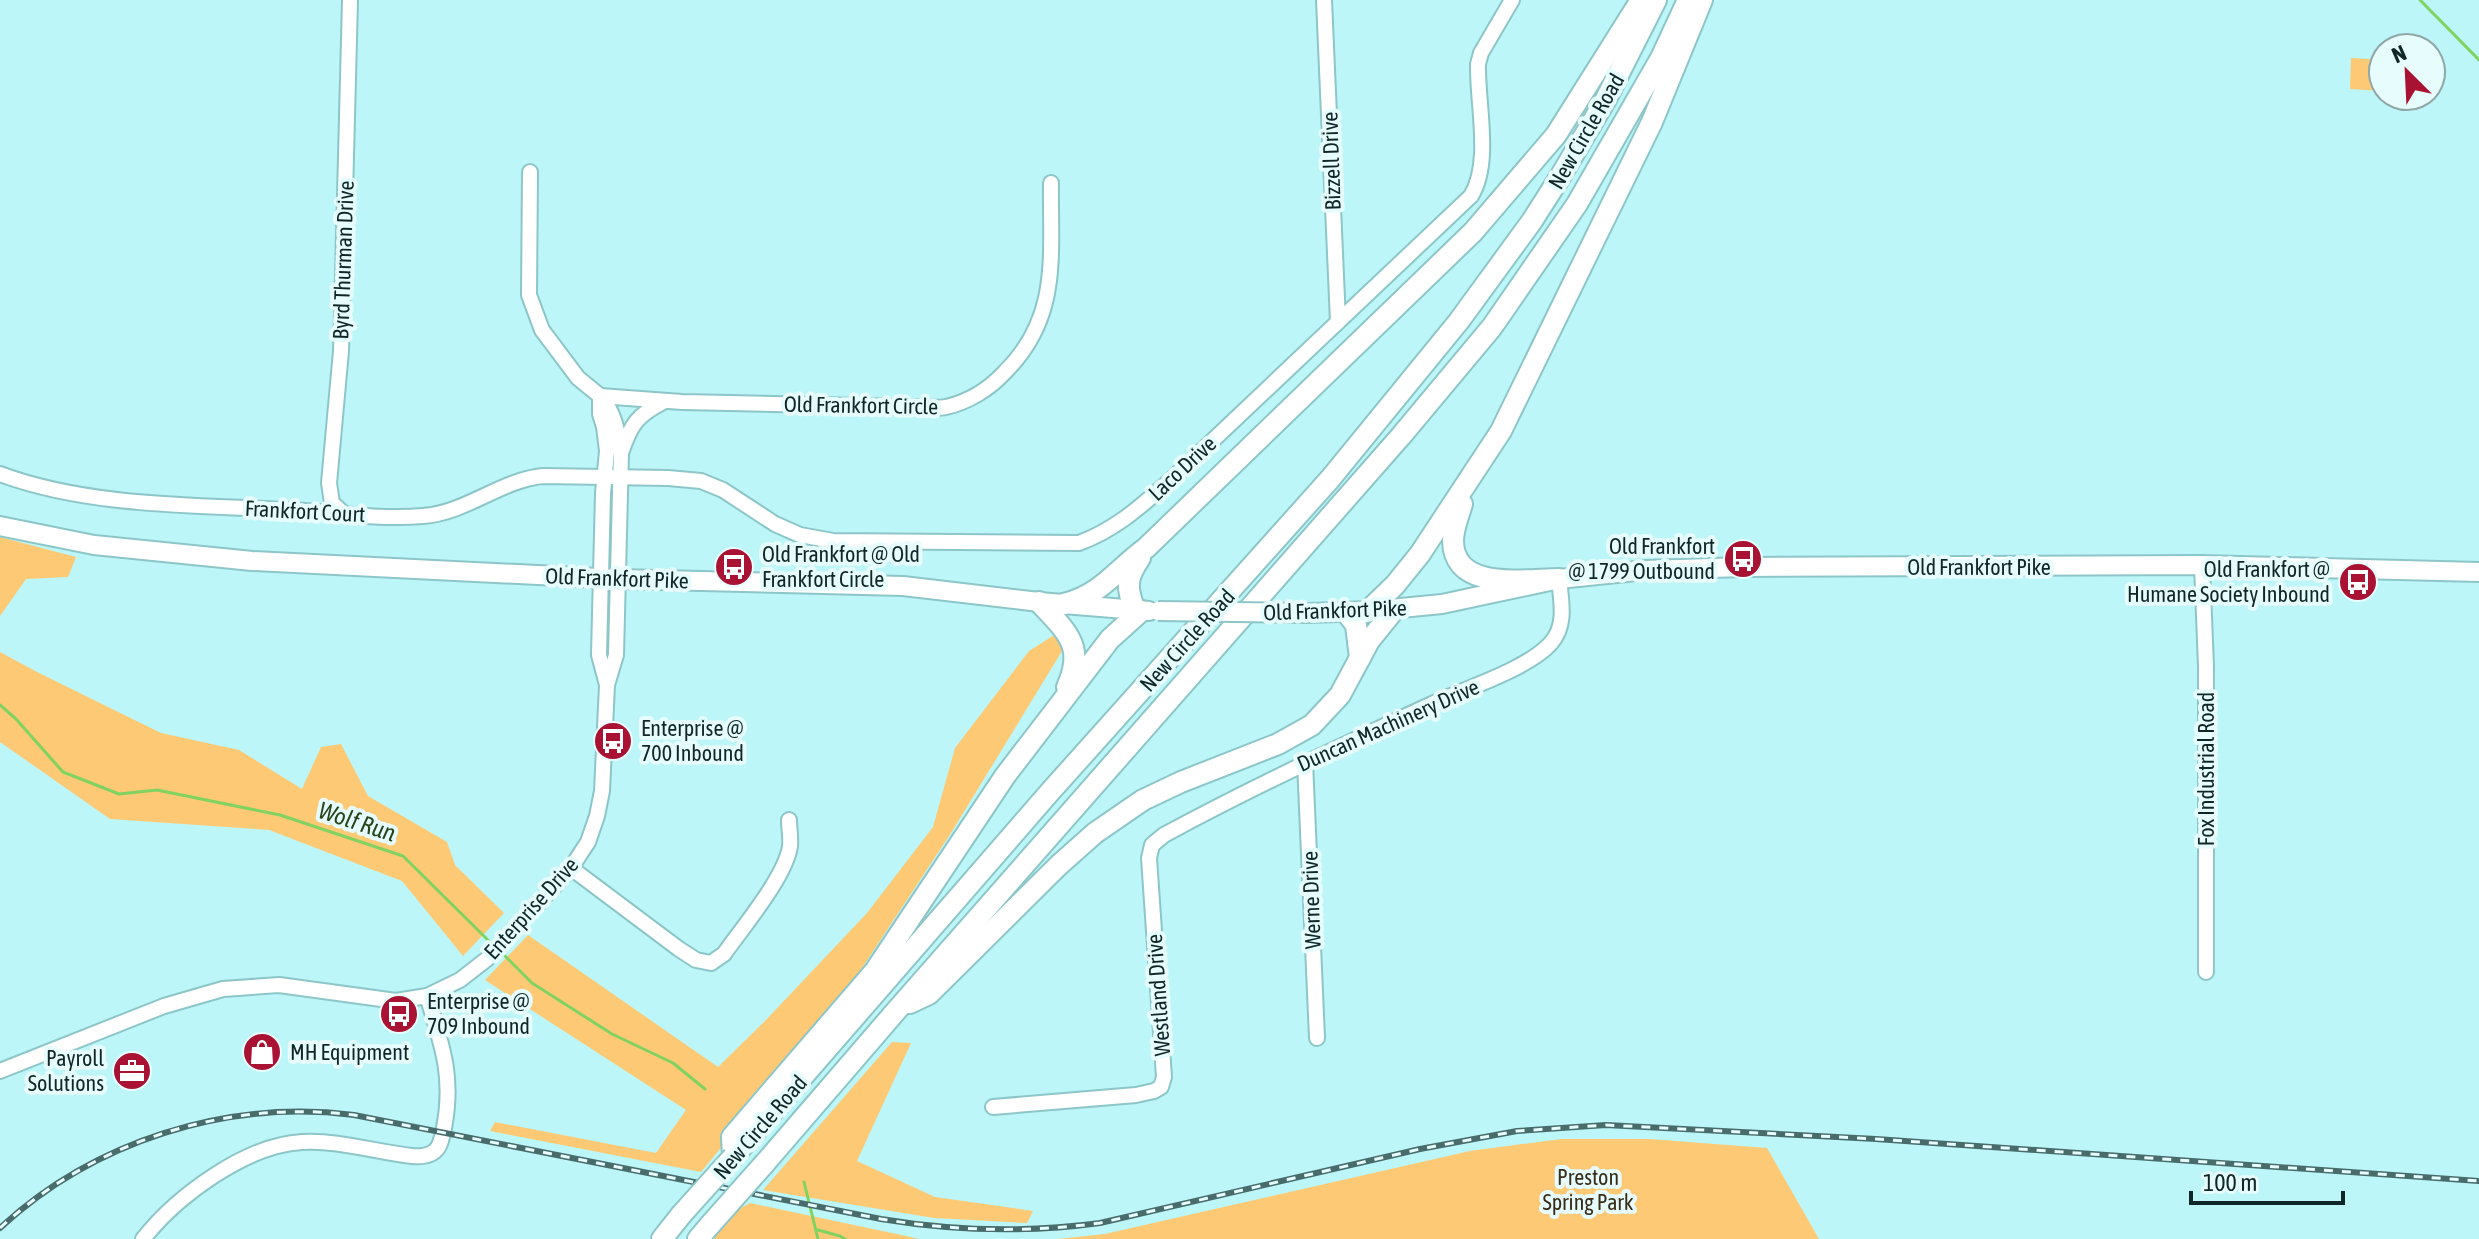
<svg xmlns="http://www.w3.org/2000/svg" width="2479" height="1239" viewBox="0 0 2479 1239" font-family="'Asap Condensed',sans-serif">
	<style>
		.green { fill: #fec974 }
		.lines { fill: none; stroke-linecap: round; stroke-linejoin: round }
		.stream { stroke: #80d261; stroke-width: 3 }
		.minor-casing { stroke: #8dc6c8; stroke-width: 18 }
		.major-casing { stroke: #8dc6c8; stroke-width: 22 }
		.highway-casing { stroke: #8dc6c8; stroke-width: 24 }
		.minor { stroke: #fff; stroke-width: 14 }
		.major { stroke: #fff; stroke-width: 18 }
		.highway { stroke: #fff; stroke-width: 20 }
		.rail-casing { stroke: #486b6c; stroke-width: 6 }
		.rail { stroke: #e6fcfd; stroke-width: 3; stroke-dasharray: 9; stroke-linecap: butt }
		.major-bridge-casing { stroke: #8dc6c8; stroke-width: 22; stroke-linecap: butt }
		.highway-bridge-casing { stroke: #8dc6c8; stroke-width: 24; stroke-linecap: butt }
		.major-bridge { stroke: #fff; stroke-width: 18 }
		.highway-bridge { stroke: #fff; stroke-width: 20 }
		.labels { text-anchor: middle; stroke-width: 8; stroke-linejoin: round; paint-order: stroke }
		.street-label { font-size: 22px; fill: #0f2728; stroke: #e6fcfd }
		.poi-label { font-size: 22px; fill: #0f2728; stroke: #e6fcfd; text-anchor: start }
		.park-label { font-size: 22px; fill: #3a2d17; stroke: #e6fcfd }
		.water-label { font-size: 24px; font-style: italic; fill: #26461a; stroke: #e6fcfd }
	</style>
	<rect width="100%" height="100%" fill="#bcf6f8"/>
	<g class="green">
		<polygon points="2351,58 2383,60 2383,91 2350,89"/>
		<polygon points="0,537 76,557 68,577 26,579 0,616"/>
		<polygon points="1059,632 1062,651 951,833 829,1018 701,1172 490,1131 495,1122 656,1153 686,1110 485,980 528,935 718,1067 765,1021 867,913 933,827 955,748 1029,651"/>
		<polygon points="0,652 37,672 161,733 239,750 302,789 321,747 341,744 368,796 447,842 455,865 504,913 463,956 402,881 269,830 110,819 0,742"/>
		<polygon points="892,1042 911,1043 857,1161 935,1197 1033,1211 1027,1223 934,1218 763,1190"/>
		<polygon points="1561,1139 1649,1139 1767,1148 1819,1239 1058,1239 1105,1234 1470,1151"/>
		<polygon points="750,1203 920,1239 713,1239 735,1211"/>
	</g>
	<g class="lines">
		<g class="stream">
			<polyline points="2420,0 2479,60"/>
			<polyline points="0,705 16,719 63,772 119,794 157,790 280,815 403,856 494,946"/>
			<polyline points="500,951 532,983 612,1034 673,1063 705,1089"/>
			<polyline points="804,1182 818,1239"/>
			<polyline points="818,1230 840,1236 845,1239"/>
		</g>
		<defs>
			<g id="minor">
				<polyline points="1324,0 1338,322"/>
				<path d="M530 172 529 295 542 330 578 378 600 396 682 402 909 407C921 407 935 409 946 407 968 402 989 389 1004 373 1061 317 1050 256 1051 183"/>
				<polyline points="600,396 600,414 604,427 607,451 603,493 599,655 607,685"/>
				<path d="M600 396C614 411 618 431 620 451"/>
				<path d="M0 474C88 507 196 505 289 510 333 512 379 520 423 516 466 513 501 480 543 476L668 478 701 481 723 490 775 524 800 535 833 541 1079 543C1117 529 1142 505 1172 479L1471 196C1492 162 1477 104 1478 64L1481 53 1512 0"/>
				<polyline points="343,513 332,503 329,483 341,351 350,0"/>
				<polyline points="2202,565 2206,667 2206,972"/>
				<polyline points="1305,762 1317,1038"/>
				<path d="M571 868 679 949 696 960 711 963 724 954C743 927 786 876 790 846 791 838 789 828 789 820"/>
				<path d="M0 1071 164 1006 223 989 279 985 396 1001 427 996 460 980 487 959 571 868 588 842 597 816 602 791 607 685 616 655 621 453C631 424 637 415 665 401"/>
				<path d="M993 1107 1136 1095 1154 1091 1161 1087 1164 1077 1149 858 1152 845 1164 835C1251 788 1341 746 1432 704 1464 689 1528 669 1551 643 1567 625 1561 601 1559 579"/>
				<path d="M143 1239C177 1196 246 1145 302 1142 339 1140 375 1152 412 1156 419 1157 429 1156 435 1151 441 1146 442 1136 444 1128 454 1077 442 1045 427 996"/>
			</g>
			<g id="major">
				<polyline points="0,526 94,545 252,561 618,579 903,586 1039,602 1149,611"/>
				<polyline points="1308,613 1370,611 1442,604 1559,579 1646,570 1744,567 2202,565 2479,572"/>
			</g>
			<g id="highway">
				<path d="M1462 504C1459 515 1453 528 1453 541 1454 592 1525 579 1559 579"/>
				<path d="M1039 602C1066 631 1086 646 1067 687"/>
				<path d="M1064 604C1101 595 1117 569 1146 548L1473 232 1556 135 1641 0"/>
				<path d="M1135 610C1126 588 1126 578 1140 558"/>
				<polyline points="1346,612 1356,625 1360,658"/>
				<polyline points="1367,612 1395,585 1420,554 1501,431 1652,122 1702,0"/>
				<polyline points="910,1003 929,994 1059,865 1095,833 1143,800 1181,782 1278,744 1312,725 1340,695 1369,641 1394,610"/>
				<polyline points="733,1157 1049,793 1330,479 1459,321 1532,221 1560,177 1605,101 1656,0"/>
				<polyline points="733,1157 732,1137 875,971 1005,776 1110,639 1141,611"/>
				<polyline points="765,1163 896,1011 1401,436 1492,327 1577,204 1661,58 1688,0"/>
				<polyline points="662,1239 681,1215"/>
				<polyline points="698,1239 710,1225"/>
			</g>
		</defs>
		<use href="#minor" class="minor-casing"/>
		<use href="#major" class="major-casing"/>
		<use href="#highway" class="highway-casing"/>
		<use href="#minor" class="minor"/>
		<use href="#major" class="major"/>
		<use href="#highway" class="highway"/>
		<defs>
			<path id="rail" d="M0 1228C94 1141 227 1099 354 1115L881 1219C954 1231 1026 1233 1100 1223L1420 1149 1517 1131 1606 1125 1876 1139 2479 1181"/>
		</defs>
		<use href="#rail" class="rail-casing"/>
		<use href="#rail" class="rail"/>
		<defs>
			<polyline id="major-bridge" points="1158,611 1308,613"/>
			<g id="highway-bridge">
				<polyline points="681,1215 733,1157"/>
				<polyline points="710,1225 765,1163"/>
			</g>
		</defs>
		<use href="#major-bridge" class="major-bridge-casing"/>
		<use href="#highway-bridge" class="highway-bridge-casing"/>
		<use href="#major-bridge" class="major-bridge"/>
		<use href="#highway-bridge" class="highway-bridge"/>
	</g>
	<defs>
		<symbol id="bus-disc" viewBox="-11 -11 22 22"><circle r="9.5" fill="#a91232" stroke="#e6fcfd"/><path d="M-5-6H5V4H4V6H2V4H-2V6H-4V4H-5ZM-3.5-4V0h7V-4ZM-3.5 1.2v1.5H-2V1.2ZM2 1.2v1.5H3.5V1.2Z" fill="#fff"/></symbol>
		<symbol id="shop-disc" viewBox="-11 -11 22 22"><circle r="9.5" fill="#a91232" stroke="#e6fcfd"/><path d="M-5-2.5h2.3a2.7 3.5 0 0 1 5.4 0H5L5.5 6h-11ZM-1.5-2.5h3a1.5 2.3 0 0 0-3 0Z" fill="#fff"/></symbol>
		<symbol id="office-disc" viewBox="-11 -11 22 22"><circle r="9.5" fill="#a91232" stroke="#e6fcfd"/><path d="M-6-3h4V-5.5h4V-3h4V5H-6ZM-1-4.5V-3h2v-1.5ZM-6 0V1H6V0Z" fill="#fff"/></symbol>
	</defs>
	<g fill-rule="evenodd">
		<use href="#bus-disc" x="1721" y="537" width="44" height="44"/>
		<use href="#bus-disc" x="712" y="545" width="44" height="44"/>
		<use href="#bus-disc" x="2336" y="560" width="44" height="44"/>
		<use href="#bus-disc" x="591" y="719" width="44" height="44"/>
		<use href="#bus-disc" x="377" y="992" width="44" height="44"/>
		<use href="#shop-disc" x="240" y="1030" width="44" height="44"/>
		<use href="#office-disc" x="110" y="1049" width="44" height="44"/>
	</g>
	<g class="labels">
		<g class="street-label">
			<text transform="translate(1586 131) rotate(-60)" y="8">New Circle Road</text>
			<text transform="translate(1331 161) rotate(-92)" y="8">Bizzell Drive</text>
			<text transform="translate(343 260) rotate(-88)" y="8">Byrd Thurman Drive</text>
			<text transform="translate(861 405) rotate(1)" y="8">Old Frankfort Circle</text>
			<text transform="translate(1182 468) rotate(-43)" y="8">Laco Drive</text>
			<text transform="translate(305 511) rotate(3)" y="8">Frankfort Court</text>
			<text x="1979" y="575">Old Frankfort Pike</text>
			<text transform="translate(617 578) rotate(2)" y="8">Old Frankfort Pike</text>
			<text transform="translate(1335 610) rotate(-2)" y="8">Old Frankfort Pike</text>
			<text transform="translate(1187 640) rotate(-48)" y="8">New Circle Road</text>
			<text transform="translate(1388 725) rotate(-24)" y="8">Duncan Machinery Drive</text>
			<text transform="translate(2206 769) rotate(-90)" y="8">Fox Industrial Road</text>
			<text transform="translate(1311 900) rotate(-92)" y="8">Werne Drive</text>
			<text transform="translate(531 908) rotate(-48)" y="8">Enterprise Drive</text>
			<text transform="translate(1158 995) rotate(-94)" y="8">Westland Drive</text>
			<text transform="translate(760 1127) rotate(-49)" y="8">New Circle Road</text>
		</g>
		<g class="poi-label">
			<text x="1715" y="554" text-anchor="end">Old Frankfort<tspan x="1715" dy="25">@ 1799 Outbound</tspan></text>
			<text x="762" y="562">Old Frankfort @ Old<tspan x="762" dy="25">Frankfort Circle</tspan></text>
			<text x="2330" y="577" text-anchor="end">Old Frankfort @<tspan x="2330" dy="25">Humane Society Inbound</tspan></text>
			<text x="641" y="736">Enterprise @<tspan x="641" dy="25">700 Inbound</tspan></text>
			<text x="427" y="1009">Enterprise @<tspan x="427" dy="25">709 Inbound</tspan></text>
			<text x="290" y="1060">MH Equipment</text>
			<text x="104" y="1066" text-anchor="end">Payroll<tspan x="104" dy="25">Solutions</tspan></text>
		</g>
		<g class="park-label">
			<text x="1588" y="1185">Preston<tspan x="1588" dy="25">Spring Park</tspan></text>
		</g>
		<g class="water-label">
			<text transform="translate(357 822) rotate(18)" y="8">Wolf Run</text>
		</g>
	</g>
	<g transform="translate(2407 72) rotate(336)"><circle r="38" fill="#e6fcfd" stroke="#90a7a8" stroke-width="2"/>
	<path d="M0-6L14 30L0 20L-14 30Z" fill="#a91232"/>
	<text y="-12" font-size="22" font-weight="bold" text-anchor="middle" fill="#0f2728">N</text>
	</g>
	<path d="M2191 1191v12h152v-12" fill="none" stroke="#0f2728" stroke-width="4"/>
	<text x="2203" y="1191" font-size="24" fill="#0f2728" stroke="#e6fcfd" stroke-width="6" paint-order="stroke">100 m</text>
</svg>
